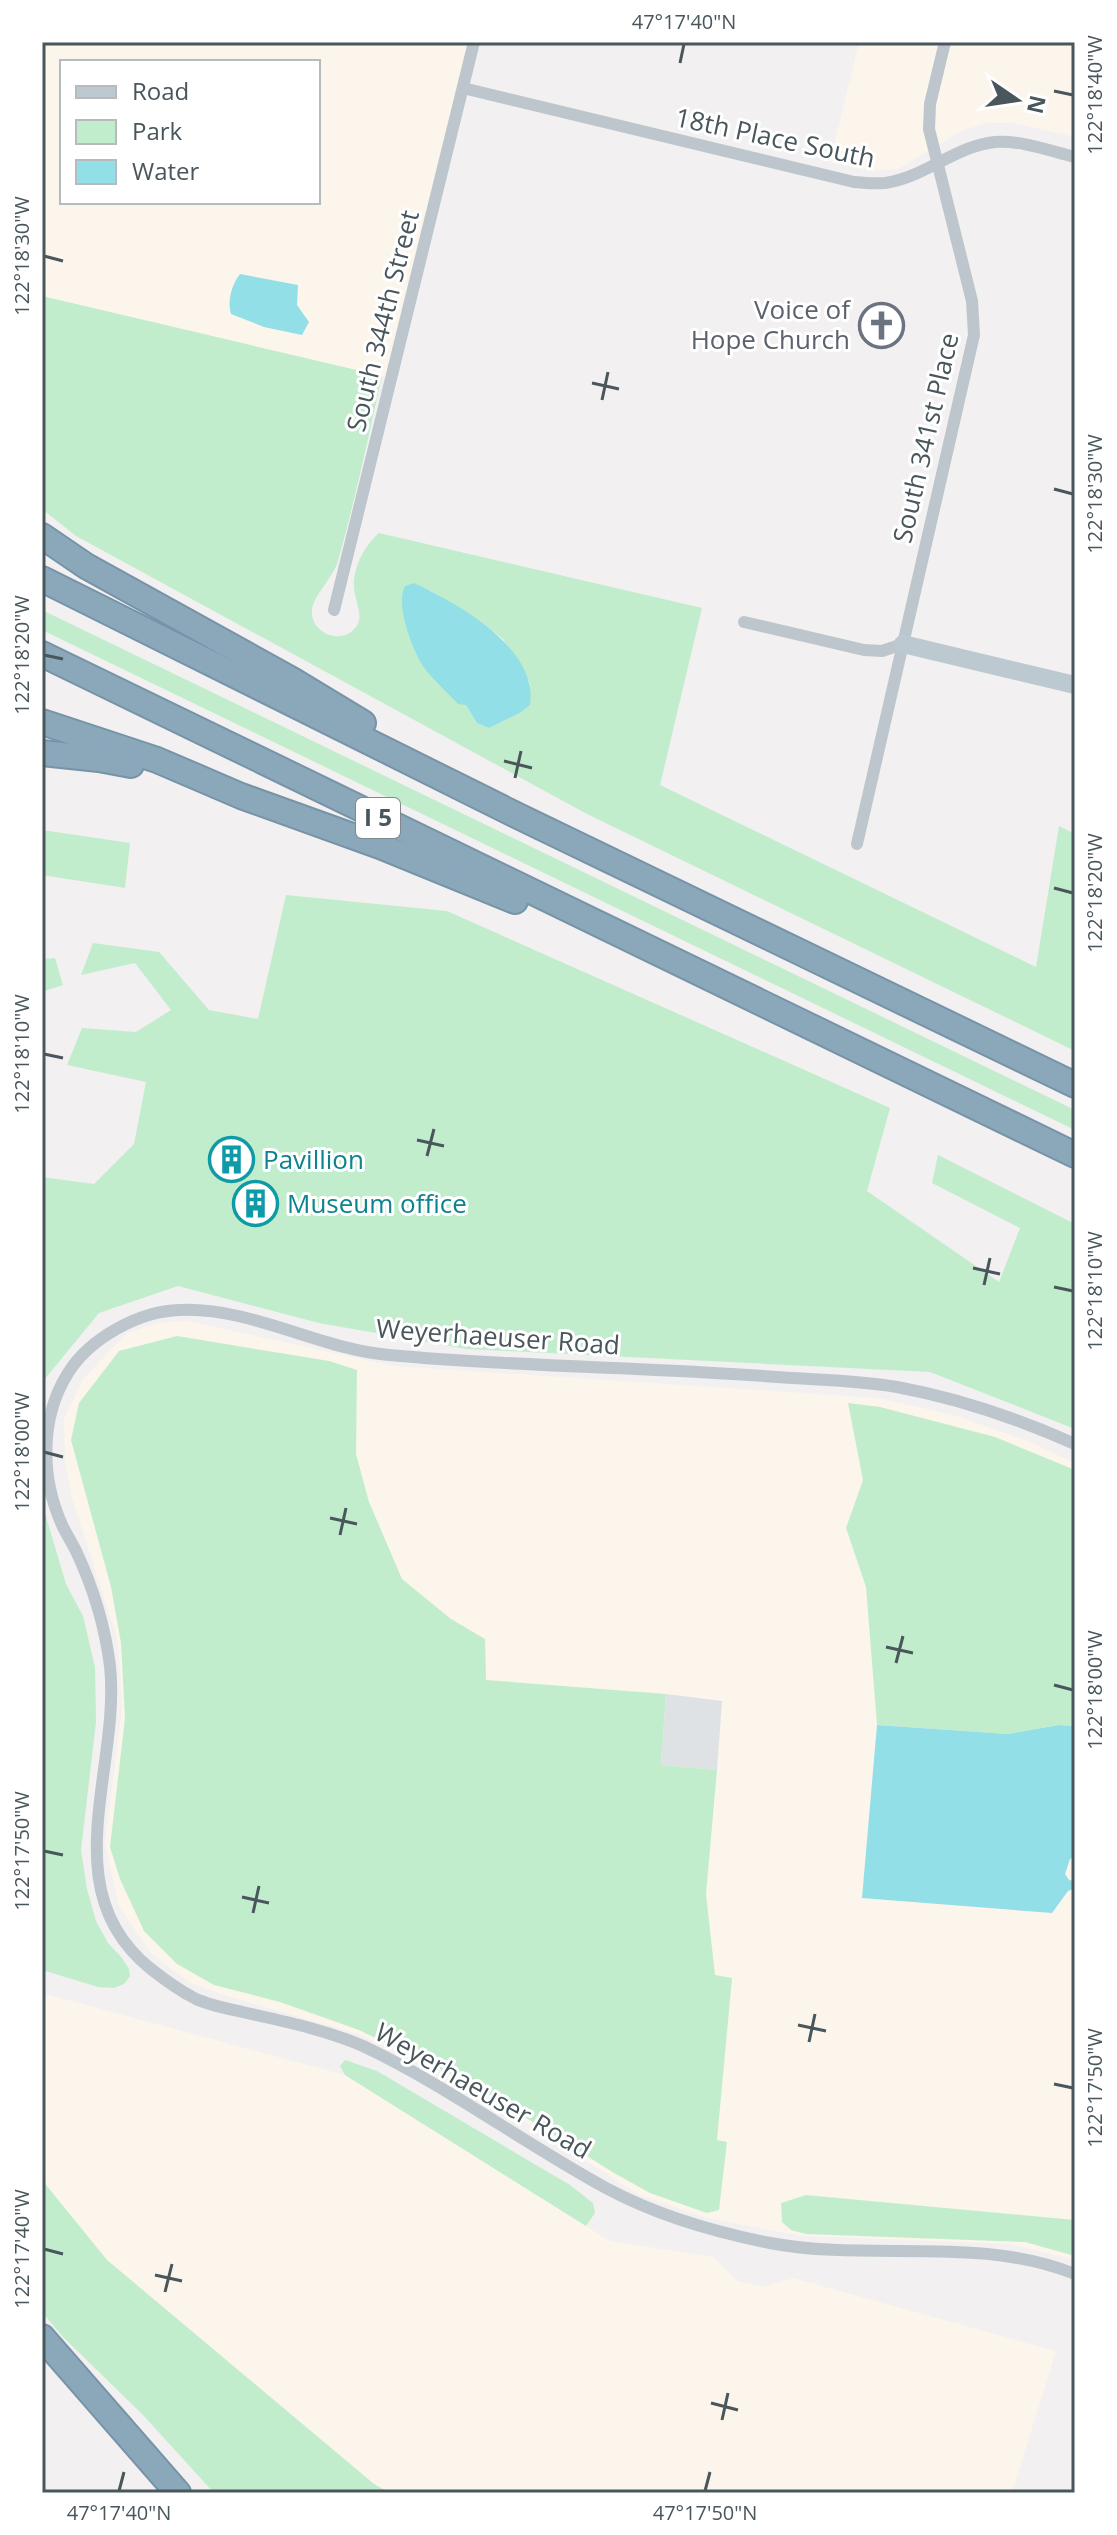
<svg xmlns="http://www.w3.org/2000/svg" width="1117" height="2535" viewBox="0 0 1117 2535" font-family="'Open Sans',sans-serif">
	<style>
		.commercial { fill: #fbf5eb; fill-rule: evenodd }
		.airport { fill: #dfe2e4 }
		.green { fill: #c2edcd; fill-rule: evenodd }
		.water { fill: #92dfe7 }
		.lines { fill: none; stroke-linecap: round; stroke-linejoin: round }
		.highway-casing { stroke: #7693a7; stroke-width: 28 }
		.street { stroke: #bdc6cc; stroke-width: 12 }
		.secondary { stroke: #bdc9d0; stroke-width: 18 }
		.highway { stroke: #8ba8bb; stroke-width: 24 }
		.ticks { fill: none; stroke: #49565c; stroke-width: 3 }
		.labels { text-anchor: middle; stroke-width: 6; stroke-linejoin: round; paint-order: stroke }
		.shield { fill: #fff; stroke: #80898d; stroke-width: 2 }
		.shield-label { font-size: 24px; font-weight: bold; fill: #49565c }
		.street-label { font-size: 26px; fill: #49565c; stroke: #fff }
		.worship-label { font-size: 26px; fill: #5b616d; stroke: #fff; text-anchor: end }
		.culture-label { font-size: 26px; fill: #0d838f; stroke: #fff; text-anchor: start }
		.neatline { fill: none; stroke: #49565c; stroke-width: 3 }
		.ticks-label { font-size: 20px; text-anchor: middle; fill: #49565c }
	</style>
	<rect width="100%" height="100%" fill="#f2f0f0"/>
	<g class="commercial">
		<path d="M42 42H474L390 378 42 296ZM62 62H318V202H62Z"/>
		<polygon points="859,42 1075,42 1075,137 1013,123 988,123 963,130 898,169 869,171 830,162"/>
		<polygon points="188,1321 394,1366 879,1398 957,1416 1030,1442 1075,1463 1075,2260 1010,2244 803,2236 706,2218 638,2194 470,2087 358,2034 224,1995 190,1983 152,1954 119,1907 105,1843 122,1709 118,1641 72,1498 65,1460 64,1419 83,1379 127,1333 158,1323"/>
		<polygon points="42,1993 345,2075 610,2241 713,2257 738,2281 764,2287 793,2278 1056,2351 1012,2493 390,2493 374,2484 107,2260 42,2180"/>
	</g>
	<polygon class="airport" points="666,1694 722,1701 717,1770 661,1765"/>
	<g class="green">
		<path d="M42 296 382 376C368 438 355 501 338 561 333 578 313 596 312 610 310 629 334 644 351 632 368 619 354 603 354 586 353 567 365 545 379 533L702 608 660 785 1036 967 1059 826 1075 834V1051L587 814 76 536 42 509ZM430 590 484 624 503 639 530 683 518 714 489 728 477 723 466 705Z"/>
		<polygon points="42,610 1075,1110 1075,1130 42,630"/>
		<polygon points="42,830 130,843 125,888 42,875"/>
		<polygon points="286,895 447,911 890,1108 867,1191 999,1282 1020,1228 932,1183 938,1155 1075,1224 1075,1429 930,1372 467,1349 319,1323 178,1286 99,1313 44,1380 42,1391 42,1177 94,1184 134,1144 146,1082 67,1065 82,1028 136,1032 171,1010 135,963 81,975 93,943 159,952 209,1010 258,1019"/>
		<polygon points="55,958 63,985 42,992 42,959"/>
		<polygon points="177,1336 329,1361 357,1370 356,1454 369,1502 402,1579 451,1619 485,1639 486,1680 666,1694 661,1765 717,1770 706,1894 715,1975 732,1978 717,2140 727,2142 719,2210 707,2213 650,2193 614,2173 477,2087 359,2030 280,2002 214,1985 177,1964 144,1931 120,1879 110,1847 125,1718 121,1643 111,1587 71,1440 79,1403 119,1351"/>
		<polygon points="848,1403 880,1407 995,1437 1075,1470 1075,1726 1059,1725 1008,1734 877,1725 866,1587 846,1528 863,1480"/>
		<polygon points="42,1503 66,1584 83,1616 95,1667 96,1722 81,1850 87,1889 96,1921 108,1943 122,1958 129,1969 130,1976 124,1984 114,1988 98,1987 42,1970"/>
		<polygon points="345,2060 377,2071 570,2185 593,2203 595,2213 586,2226 345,2075 340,2066"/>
		<polygon points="42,2180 107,2260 374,2484 390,2493 214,2493 143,2415 62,2336 42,2312"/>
		<polygon points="806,2195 1075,2220 1075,2256 1025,2242 806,2234 791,2230 782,2222 781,2203"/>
	</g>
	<g class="water">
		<path d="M240 274 298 285 297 305 309 322 302 335 264 327 231 314C227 301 232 284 240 274Z"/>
		<path d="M414 583C457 603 539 648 530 705L518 714 489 728 477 723 466 705 458 704C447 692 433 680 423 666 412 649 395 604 405 586Z"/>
		<polygon points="877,1725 1008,1734 1059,1725 1075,1726 1075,1856 1070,1859 1065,1874 1069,1880 1075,1881 1075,1888 1068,1891 1052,1913 862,1898"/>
	</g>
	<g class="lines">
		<defs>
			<g id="highway">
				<polyline points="42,536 86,566 292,680 363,723"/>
				<polyline points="42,579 516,815 1075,1085"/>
				<polyline points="42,654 1075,1155"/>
				<polyline points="42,722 157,760 241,796 380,846 515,901"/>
				<polyline points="42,753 99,759 131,765"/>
				<polyline points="42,2337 178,2493"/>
			</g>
		</defs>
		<use href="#highway" class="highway-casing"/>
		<g class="street">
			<path d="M463 88 854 182C864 183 875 184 885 183 924 178 955 146 995 142 1021 140 1050 151 1075 157"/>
			<polyline points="334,610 474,42"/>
			<polyline points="744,622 864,650 882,651 903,644"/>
			<polyline points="857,844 974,335 972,301 929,129 930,104 945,42"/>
			<path d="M1075 1444C1019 1419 957 1398 897 1387 858 1380 816 1380 777 1377 648 1367 518 1367 389 1355 319 1349 252 1307 180 1310 139 1311 90 1338 68 1373 39 1419 41 1480 63 1527 67 1535 72 1543 76 1551 93 1587 105 1627 110 1666 121 1769 52 1890 151 1969 165 1980 180 1991 196 1999 211 2006 230 2009 247 2013 287 2022 326 2030 363 2046 448 2086 523 2143 606 2188 656 2215 714 2232 770 2243 870 2262 978 2235 1075 2274"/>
		</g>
		<polyline class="secondary" points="903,644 1075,685"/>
		<use href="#highway" class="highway"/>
	</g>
	<path class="ticks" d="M680 63 684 44M1054 91 1073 95M44 256 63 261M592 383 619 389M602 400 608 372M1054 489 1073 494M44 655 63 659M504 761 532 768M515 778 521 751M1054 888 1073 893M44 1054 63 1058M417 1140 444 1146M427 1156 434 1129M973 1268 1000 1274M984 1285 990 1258M1054 1287 1073 1291M44 1452 63 1457M330 1518 357 1524M340 1535 346 1508M886 1647 913 1653M896 1663 903 1636M1054 1685 1073 1690M44 1851 63 1855M242 1897 269 1903M253 1913 259 1886M798 2025 826 2031M809 2042 815 2014M1054 2084 1073 2088M44 2249 63 2254M155 2275 182 2281M165 2292 172 2264M711 2403 738 2410M722 2420 728 2393M119 2491 124 2472M705 2491 710 2472"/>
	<defs>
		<symbol id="church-ring" viewBox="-11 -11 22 22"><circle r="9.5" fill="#fff" stroke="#6b7280" stroke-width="1.5"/><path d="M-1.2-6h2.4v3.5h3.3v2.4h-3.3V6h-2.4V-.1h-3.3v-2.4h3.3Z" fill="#6b7280"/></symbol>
		<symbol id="building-ring" viewBox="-11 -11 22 22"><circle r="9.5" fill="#fff" stroke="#0f9aa8" stroke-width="1.5"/><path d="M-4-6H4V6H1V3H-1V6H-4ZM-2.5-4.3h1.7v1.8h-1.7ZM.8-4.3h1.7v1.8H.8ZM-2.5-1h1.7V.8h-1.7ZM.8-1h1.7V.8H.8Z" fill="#0f9aa8"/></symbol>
	</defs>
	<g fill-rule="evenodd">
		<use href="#church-ring" x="856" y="300" width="51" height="51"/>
		<use href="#building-ring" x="206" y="1134" width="51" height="51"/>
		<use href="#building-ring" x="230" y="1178" width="51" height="51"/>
	</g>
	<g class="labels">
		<rect class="shield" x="356" y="798" width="44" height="40" rx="6"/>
		<g class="shield-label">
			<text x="378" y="826">I 5</text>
		</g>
		<g class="street-label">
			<text transform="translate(775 138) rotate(12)" y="9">18th Place South</text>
			<text transform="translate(383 321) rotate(-76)" y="9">South 344th Street</text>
			<text transform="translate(926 438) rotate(-77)" y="9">South 341st Place</text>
			<text transform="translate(498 1337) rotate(4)" y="9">Weyerhaeuser Road</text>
			<text transform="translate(483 2091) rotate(30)" y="9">Weyerhaeuser Road</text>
		</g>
		<g class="worship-label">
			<text x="850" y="319">Voice of<tspan x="850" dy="30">Hope Church</tspan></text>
		</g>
		<g class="culture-label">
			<text x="263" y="1169">Pavillion</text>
			<text x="287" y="1213">Museum office</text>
		</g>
	</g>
	<rect width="1117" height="2535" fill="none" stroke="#ffffff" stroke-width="88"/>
	<rect x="60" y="60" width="260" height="144" fill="#ffffff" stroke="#b6bbbe" stroke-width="2"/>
	<rect x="76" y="86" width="40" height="12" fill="#bdc9d0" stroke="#b6bbbe" stroke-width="2"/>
	<text x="132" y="100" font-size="24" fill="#49565c">Road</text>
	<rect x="76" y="120" width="40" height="24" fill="#c2edcd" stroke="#b6bbbe" stroke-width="2"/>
	<text x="132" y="140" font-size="24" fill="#49565c">Park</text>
	<rect x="76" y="160" width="40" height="24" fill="#92dfe7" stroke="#b6bbbe" stroke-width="2"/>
	<text x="132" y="180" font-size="24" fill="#49565c">Water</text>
	<g transform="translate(1017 100) rotate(103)" stroke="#ffffff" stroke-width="6" paint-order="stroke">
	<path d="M0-6L14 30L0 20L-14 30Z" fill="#49565c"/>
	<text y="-12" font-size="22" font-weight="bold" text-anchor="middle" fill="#49565c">N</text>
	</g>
	<rect x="44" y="44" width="1029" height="2447" class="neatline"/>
	<g class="ticks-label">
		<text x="684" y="29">47°17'40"N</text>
		<text transform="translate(1095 95) rotate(-90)" y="7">122°18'40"W</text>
		<text transform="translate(22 256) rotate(-90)" y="7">122°18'30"W</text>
		<text transform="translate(1095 494) rotate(-90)" y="7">122°18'30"W</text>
		<text transform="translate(22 655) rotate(-90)" y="7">122°18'20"W</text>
		<text transform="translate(1095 893) rotate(-90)" y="7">122°18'20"W</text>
		<text transform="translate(22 1054) rotate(-90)" y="7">122°18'10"W</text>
		<text transform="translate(1095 1291) rotate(-90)" y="7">122°18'10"W</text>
		<text transform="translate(22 1452) rotate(-90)" y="7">122°18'00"W</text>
		<text transform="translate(1095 1690) rotate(-90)" y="7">122°18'00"W</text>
		<text transform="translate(22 1851) rotate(-90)" y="7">122°17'50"W</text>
		<text transform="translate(1095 2088) rotate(-90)" y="7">122°17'50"W</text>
		<text transform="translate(22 2249) rotate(-90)" y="7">122°17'40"W</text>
		<text x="119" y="2520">47°17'40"N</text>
		<text x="705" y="2520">47°17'50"N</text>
	</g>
</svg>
